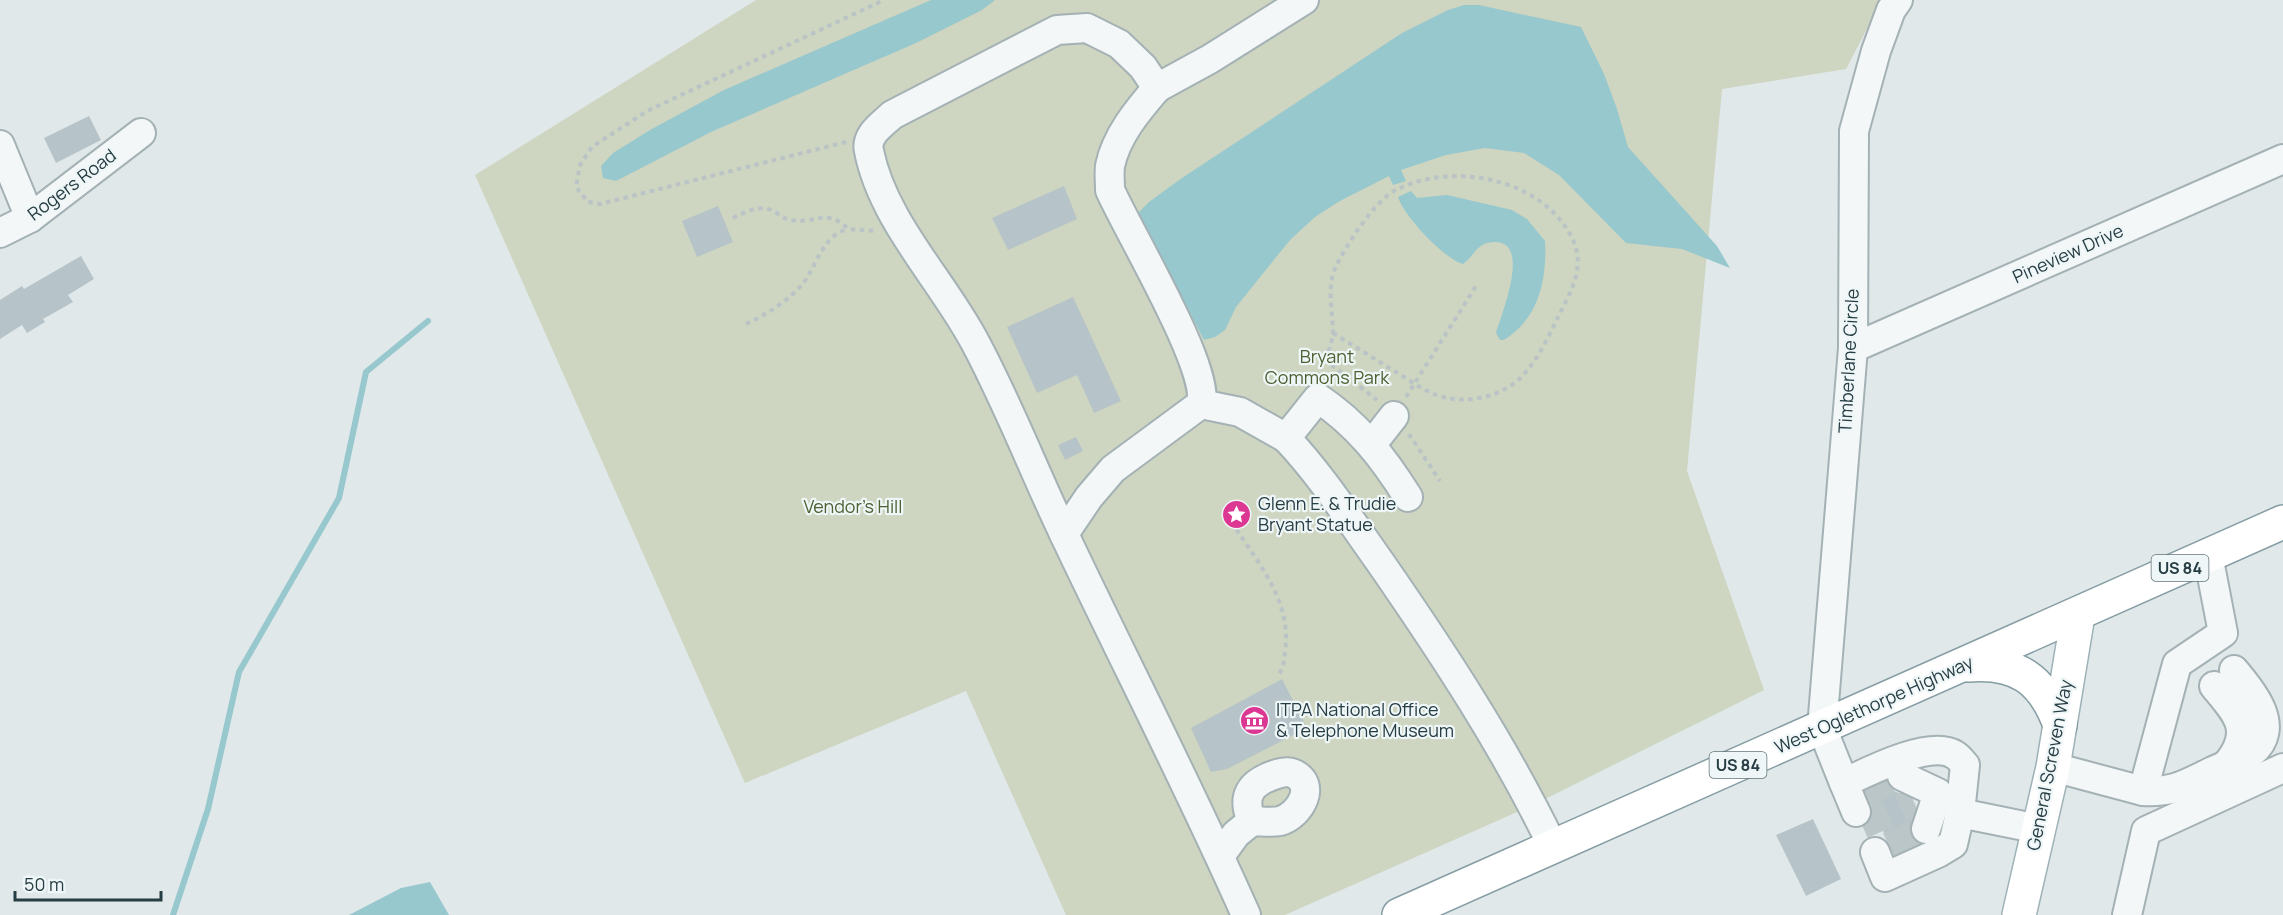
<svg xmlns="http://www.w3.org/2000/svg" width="2283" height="915" viewBox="0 0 2283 915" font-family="Manrope,sans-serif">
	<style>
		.green { fill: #ced5c0 }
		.water { fill: #97c8ce }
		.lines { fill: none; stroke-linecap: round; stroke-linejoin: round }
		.stream { stroke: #97c8ce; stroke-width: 6 }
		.building { fill: #b6c4c9 }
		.minor-tunnel { stroke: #bbc6c9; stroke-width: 28; stroke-dasharray: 28 14; stroke-linecap: butt }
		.minor-casing { stroke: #a4b1b5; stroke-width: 32 }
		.major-casing { stroke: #9eb2b7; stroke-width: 36 }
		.highway-casing { stroke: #859da3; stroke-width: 36 }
		.path { stroke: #bac3c6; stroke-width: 4; stroke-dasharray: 4.5 4.5; stroke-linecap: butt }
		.minor { stroke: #f3f7f8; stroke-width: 28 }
		.major { stroke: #fff; stroke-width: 33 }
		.highway { stroke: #fff; stroke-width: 33 }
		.labels { text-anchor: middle; stroke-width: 4.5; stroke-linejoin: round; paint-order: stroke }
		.shield { fill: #eff6f7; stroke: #62747a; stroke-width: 1.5 }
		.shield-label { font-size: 16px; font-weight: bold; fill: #263d44 }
		.street-label { font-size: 18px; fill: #263d44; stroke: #eff6f7 }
		.park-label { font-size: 18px; fill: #4e6132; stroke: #eff6f7 }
		.poi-label { font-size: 18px; fill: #263d44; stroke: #eff6f7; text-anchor: start }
	</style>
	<rect width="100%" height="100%" fill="#e0e8ea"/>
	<polygon class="green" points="756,0 1882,0 1846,69 1722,89 1687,471 1764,690 1533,805 1285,915 1066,915 966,691 745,783 475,175"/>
	<g class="water">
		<polygon points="931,0 995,0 982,10 916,43 711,132 616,181 603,178 601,166 613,153 650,130 724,90"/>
		<polygon points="1464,5 1479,5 1581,27 1604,74 1617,109 1628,147 1717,246 1730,268 1682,249 1626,243 1559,175 1524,153 1485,148 1446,155 1401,170 1406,181 1393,185 1389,176 1338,202 1315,217 1290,240 1236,307 1225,330 1215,337 1204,340 1142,220 1139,212 1149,202 1182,178 1402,33 1448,10"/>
		<path d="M1411 191 1417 198 1447 195 1512 210 1527 219 1545 241C1547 280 1539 318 1504 340H1500L1496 333C1501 315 1536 232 1487 243 1476 246 1472 258 1463 264 1444 259 1403 215 1398 197Z"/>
		<polygon points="430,882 449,915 349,915 401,888"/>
	</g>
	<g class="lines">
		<polyline class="stream" points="173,915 208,809 239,672 339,498 366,372 428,321"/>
	</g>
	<g class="building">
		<polygon points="89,116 101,140 56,163 44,138"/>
		<polygon points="1064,186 1077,219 1008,250 992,218"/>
		<polygon points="718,206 733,242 697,257 682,221"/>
		<polygon points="81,256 94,279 68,295 73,302 43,319 45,322 27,333 22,325 0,339 0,300 22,286 24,289"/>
		<polygon points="1073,297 1121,401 1094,413 1077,375 1037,393 1007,327"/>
		<polygon points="1076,437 1083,451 1065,460 1058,445"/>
		<polygon points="1282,679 1307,728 1227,769 1211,772 1191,728"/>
		<polygon points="1887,781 1894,791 1912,799 1916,807 1910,832 1913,839 1919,844 1894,855 1865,791"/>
		<polygon points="1813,819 1841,879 1806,896 1776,835"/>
	</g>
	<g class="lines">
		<g class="minor-tunnel">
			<polyline points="1864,793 1902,776"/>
			<polyline points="1862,825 1914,802"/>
			<polyline points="1889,846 1926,829"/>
		</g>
		<defs>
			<g id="minor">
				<path d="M1898 0 1891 10 1876 51 1854 131 1853 348 1822 728 1844 783C1867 772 1931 739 1955 755 1959 757 1962 762 1965 765L1960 813 2039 829"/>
				<path d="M1157 88C1138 110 1116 136 1110 166 1109 173 1110 182 1110 190 1128 231 1211 369 1201 404"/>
				<polyline points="0,145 30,218"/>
				<polyline points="0,233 30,218 141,133"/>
				<polyline points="1853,348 2283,159"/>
				<path d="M1286 438C1321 475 1350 520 1380 562 1443 653 1505 747 1553 847"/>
				<polyline points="1372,444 1394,416"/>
				<path d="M1064 534 1089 497 1113 469 1201 404 1240 412 1286 438 1318 398C1357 424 1383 457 1408 497"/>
				<path d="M2214 686C2237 714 2254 730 2228 763"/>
				<polyline points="2053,767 2143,791 2177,664 2223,633 2208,555"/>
				<polyline points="1902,776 1938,793 1926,829"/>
				<polyline points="1844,783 1856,812"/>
				<path d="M2143 791C2174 793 2187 783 2213 771 2225 765 2240 761 2251 753 2283 728 2252 691 2234 670"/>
				<polyline points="1875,852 1885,877 1938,853 1953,844 1960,813"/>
				<path d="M1220 856 1236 834 1252 821C1261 821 1271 823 1280 821 1301 815 1318 783 1292 773 1287 771 1280 773 1274 775 1250 783 1241 797 1252 821"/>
				<path d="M1246 915C1189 786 1124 661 1064 534 1034 471 1009 406 976 344 944 282 883 222 869 151 865 135 882 125 892 115L1057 30 1087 28 1119 44 1143 67 1157 88 1210 59 1304 0"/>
				<polyline points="2127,915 2146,831 2283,768"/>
			</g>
			<polyline id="major" points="2019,915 2053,767 2078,615"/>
			<g id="highway">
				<path d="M1968 665C2017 661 2043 679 2060 725"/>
				<polyline points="1399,915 2283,522"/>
			</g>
		</defs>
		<use href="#minor" class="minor-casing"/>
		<use href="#major" class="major-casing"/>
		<use href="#highway" class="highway-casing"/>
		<g class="path">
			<polyline points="846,142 600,204 588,202 576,187 580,165 592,147 647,111 884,0"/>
			<path d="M733 218C745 212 761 204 773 211 779 214 784 219 790 220 814 225 827 207 848 229L876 231"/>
			<path d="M746 324C767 314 785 303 801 286 817 267 822 235 848 229"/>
			<path d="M1333 333C1352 345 1372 357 1391 369 1405 377 1419 388 1434 394 1460 405 1494 399 1516 382 1535 366 1548 338 1558 317 1570 293 1586 268 1573 240 1544 178 1451 160 1394 191 1374 202 1346 246 1336 266 1326 288 1333 311 1333 334 1332 341 1329 348 1328 356L1333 366 1377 400"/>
			<polyline points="1406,397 1476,286"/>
			<polyline points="1409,434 1440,481"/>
			<path d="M1234 521 1236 529C1261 566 1292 604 1285 651 1284 660 1284 667 1279 674"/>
		</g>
		<use href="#minor" class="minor"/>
		<use href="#major" class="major"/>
		<use href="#highway" class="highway"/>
	</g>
	<defs>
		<symbol id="sight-disc" viewBox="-11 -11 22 22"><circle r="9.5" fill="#dd3794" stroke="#eff6f7"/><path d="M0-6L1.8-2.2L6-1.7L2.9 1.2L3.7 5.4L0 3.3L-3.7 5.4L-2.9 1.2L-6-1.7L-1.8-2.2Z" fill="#fff"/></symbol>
		<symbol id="museum-disc" viewBox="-11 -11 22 22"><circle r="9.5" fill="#dd3794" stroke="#eff6f7"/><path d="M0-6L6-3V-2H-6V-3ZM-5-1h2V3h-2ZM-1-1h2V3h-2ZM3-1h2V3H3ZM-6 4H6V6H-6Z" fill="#fff"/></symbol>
	</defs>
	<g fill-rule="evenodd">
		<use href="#sight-disc" x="1220" y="498" width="33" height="33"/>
		<use href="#museum-disc" x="1238" y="704" width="33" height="33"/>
	</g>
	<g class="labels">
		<g class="shield">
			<rect x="2151.5" y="555" width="57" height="26" rx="4.5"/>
			<rect x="1709.5" y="752" width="57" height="26" rx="4.5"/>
		</g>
		<g class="shield-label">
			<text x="2180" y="574">US 84</text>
			<text x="1738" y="771">US 84</text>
		</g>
		<g class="street-label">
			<text transform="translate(72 185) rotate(-37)" y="6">Rogers Road</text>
			<text transform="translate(2068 254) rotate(-24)" y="6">Pineview Drive</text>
			<text transform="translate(1849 361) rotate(-87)" y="6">Timberlane Circle</text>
			<text transform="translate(1874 705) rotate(-24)" y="6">West Oglethorpe Highway</text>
			<text transform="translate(2050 765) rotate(-79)" y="6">General Screven Way</text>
		</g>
		<g class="park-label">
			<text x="1327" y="363">Bryant<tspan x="1327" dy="21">Commons Park</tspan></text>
			<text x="853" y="513">Vendor's Hill</text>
		</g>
		<g class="poi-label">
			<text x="1258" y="510">Glenn E. &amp; Trudie<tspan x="1258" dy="21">Bryant Statue</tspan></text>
			<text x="1276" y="716">ITPA National Office<tspan x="1276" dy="21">&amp; Telephone Museum</tspan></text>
		</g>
	</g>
	<path d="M15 891v9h146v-9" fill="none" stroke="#263d44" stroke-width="3"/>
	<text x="24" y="891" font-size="18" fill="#263d44" stroke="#eff6f7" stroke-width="4.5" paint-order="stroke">50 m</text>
</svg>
